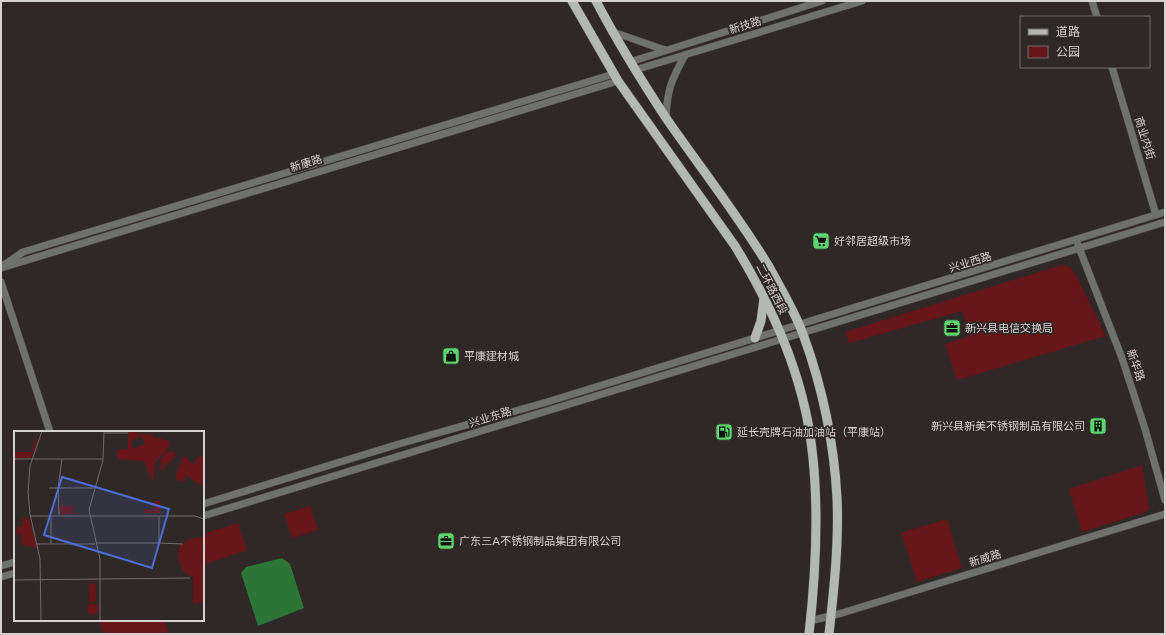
<svg xmlns="http://www.w3.org/2000/svg" width="1166" height="635" viewBox="0 0 1166 635" font-family="'Varela Round','Noto Sans SC',sans-serif">
	<style>
		.green { fill: #661618 }
		.water { fill: #2b7637 }
		.lines { fill: none; stroke-linecap: round; stroke-linejoin: round }
		.minor-casing { stroke: #4b4342; stroke-width: 8 }
		.major-casing { stroke: #4b4342; stroke-width: 10 }
		.minor { stroke: #6e716e; stroke-width: 7 }
		.major { stroke: #b2b8b2; stroke-width: 9 }
		.labels { text-anchor: middle; stroke-width: 3.5; stroke-linejoin: round; paint-order: stroke }
		.street-label { font-size: 11px; fill: #d6d1d1; stroke: #302827 }
		.poi-label { font-size: 11px; fill: #d6d1d1; stroke: #302827; text-anchor: start }
		.inset-road { fill: none; stroke: #726c6b; stroke-width: 1 }
		.view { fill: #4b6fd6; fill-opacity: 0.15; stroke: #4b6fd6; stroke-width: 2 }
		.inset-edge { fill: none; stroke: #d6d1d1; stroke-width: 2 }
	</style>
	<rect width="100%" height="100%" fill="#302827"/>
	<g class="green">
		<polygon points="1062,265 1070,267 1078,279 1106,336 957,380 945,344 970,336 962,311 849,343 845,332"/>
		<polygon points="1142,465 1149,509 1143,513 1082,532 1069,489"/>
		<polygon points="310,506 318,530 292,538 284,514"/>
		<polygon points="947,519 962,568 917,582 901,533"/>
		<polygon points="238,523 247,550 203,565 203,534"/>
		<polygon points="99,620 164,620 169,634 104,634"/>
	</g>
	<polygon class="water" points="282,558 290,564 304,608 258,626 241,573 246,567"/>
	<g class="lines">
		<defs>
			<g id="minor">
				<polyline points="1092,1 1097,17"/>
				<path d="M612 32C630 37 648 45 666 50"/>
				<polyline points="630,62 822,1"/>
				<polyline points="1112,67 1156,215"/>
				<polyline points="635,70 862,1"/>
				<path d="M666 118C667 89 672 79 685 55"/>
				<polyline points="1078,245 1122,358 1145,429 1165,500"/>
				<polyline points="4,265 23,252 614,74"/>
				<polyline points="1,268 618,81"/>
				<polyline points="1,282 50,432"/>
				<polyline points="203,504 399,444 547,402 1165,212"/>
				<polyline points="203,516 1165,222"/>
				<polyline points="1,566 15,562"/>
				<polyline points="1,577 15,573"/>
				<polyline points="810,621 842,613 1165,514"/>
			</g>
			<g id="major">
				<path d="M572 1 618 81 735 246C767 298 793 353 806 413 821 483 817 563 809 634"/>
				<path d="M596 1C617 41 641 80 666 118 700 167 737 214 768 265 780 287 794 310 803 334 822 386 834 442 837 498 839 543 834 589 829 634"/>
				<polyline points="755,338 761,321 764,298"/>
			</g>
		</defs>
		<use href="#minor" class="minor-casing"/>
		<use href="#major" class="major-casing"/>
		<use href="#minor" class="minor"/>
		<use href="#major" class="major"/>
	</g>
	<defs>
		<symbol id="supermarket-square" viewBox="-11 -11 22 22"><rect x="-9" y="-9" width="18" height="18" rx="4" fill="#5cd56d" stroke="#302827"/><path d="M-6-5.5h2.5l.6 2H6L4.5 2H-2.5L-4.4-4H-6ZM-1.5 3.2a1.3 1.3 0 1 0 .1 0ZM3 3.2a1.3 1.3 0 1 0 .1 0Z" fill="#111"/></symbol>
		<symbol id="office-square" viewBox="-11 -11 22 22"><rect x="-9" y="-9" width="18" height="18" rx="4" fill="#5cd56d" stroke="#302827"/><path d="M-6-3h4V-5.5h4V-3h4V5H-6ZM-1-4.5V-3h2v-1.5ZM-6 0V1H6V0Z" fill="#111"/></symbol>
		<symbol id="shop-square" viewBox="-11 -11 22 22"><rect x="-9" y="-9" width="18" height="18" rx="4" fill="#5cd56d" stroke="#302827"/><path d="M-5-2.5h2.3a2.7 3.5 0 0 1 5.4 0H5L5.5 6h-11ZM-1.5-2.5h3a1.5 2.3 0 0 0-3 0Z" fill="#111"/></symbol>
		<symbol id="building-square" viewBox="-11 -11 22 22"><rect x="-9" y="-9" width="18" height="18" rx="4" fill="#5cd56d" stroke="#302827"/><path d="M-4-6H4V6H1V3H-1V6H-4ZM-2.5-4.3h1.7v1.8h-1.7ZM.8-4.3h1.7v1.8H.8ZM-2.5-1h1.7V.8h-1.7ZM.8-1h1.7V.8H.8Z" fill="#111"/></symbol>
		<symbol id="fuel-square" viewBox="-11 -11 22 22"><rect x="-9" y="-9" width="18" height="18" rx="4" fill="#5cd56d" stroke="#302827"/><path d="M-5.5-6h7V0h2V4h1.3V-2.5L3-4.5l.8-.8L6-3V5H2.5V1h-1V6h-7ZM-4.2-4.7v3.2H.2V-4.7Z" fill="#111"/></symbol>
	</defs>
	<g fill-rule="evenodd">
		<use href="#supermarket-square" x="811" y="231" width="20" height="20"/>
		<use href="#office-square" x="942" y="318" width="20" height="20"/>
		<use href="#shop-square" x="441" y="346" width="20" height="20"/>
		<use href="#building-square" x="1088" y="416" width="20" height="20"/>
		<use href="#fuel-square" x="714" y="422" width="20" height="20"/>
		<use href="#office-square" x="436" y="531" width="20" height="20"/>
	</g>
	<g class="labels">
		<g class="street-label">
			<text transform="translate(745 25) rotate(-17)" y="4">新技路</text>
			<text transform="translate(1145 138) rotate(73)" y="4">商业内街</text>
			<text transform="translate(306 163) rotate(-17)" y="4">新康路</text>
			<text transform="translate(970 262) rotate(-17)" y="4">兴业西路</text>
			<text transform="translate(772 289) rotate(63)" y="4">二环路西段</text>
			<text transform="translate(1136 365) rotate(71)" y="4">新华路</text>
			<text transform="translate(490 417) rotate(-17)" y="4">兴业东路</text>
			<text transform="translate(985 558) rotate(-17)" y="4">新威路</text>
		</g>
		<g class="poi-label">
			<text x="834" y="245">好邻居超级市场</text>
			<text x="965" y="332">新兴县电信交换局</text>
			<text x="464" y="360">平康建材城</text>
			<text x="1085" y="430" text-anchor="end">新兴县新美不锈钢制品有限公司</text>
			<text x="737" y="436">延长壳牌石油加油站（平康站）</text>
			<text x="459" y="545">广东三A不锈钢制品集团有限公司</text>
		</g>
	</g>
	<g transform="translate(14 431)">
		<rect width="190" height="190" fill="#302827"/>
		<path d="M114 0 133 4 137 2 141 8 144 6 156 11 153 19 141 32 139 52 130 30 104 28 103 19 114 18ZM127 5 131 13 119 18 117 10ZM22 7 24 8 17 27H0V21H17ZM154 20 161 21 160 27 150 36 151 39 144 38 148 35 146 29ZM170 24 179 34 184 26 190 25V56L171 44V50H163L161 45ZM140 69 146 70V82H130V79H140ZM45 75H60L58 81 69 83H47ZM8 87H15L23 117 8 114 7 103H3V96H8ZM190 106 188 120 190 122V171L179 173V146L169 141 164 126 165 116 175 108ZM75 151 82 154V170L75 171ZM73.5 178a5.5 5.5 0 1 1 11 0a5.5 5.5 0 1 1-11 0Z" fill="#661618" fill-rule="evenodd"/>
		<path class="inset-road" d="M90 2H114M0 28H89M35 57H80M45 84 44 57 48 28M17 85H181L190 88M145 85V112L169 113M83 112H145M23 113H81M37 113V85M0 149 176 147M27 190 26 128 16 83 14 61 16 35 28 0M86 190V128L75 79 89 29 90 0"/>
		<path class="view" d="M48 46 155 78 138 137 30 104Z"/>
		<rect width="190" height="190" class="inset-edge"/>
	</g>
	<rect width="1166" height="635" fill="none" stroke="#d6d1d1" stroke-width="4"/>
	<rect x="1020" y="16" width="130" height="52" fill="#302827" stroke="#726c6b"/>
	<rect x="1028" y="29" width="20" height="6" fill="#b2b8b2" stroke="#726c6b"/>
	<text x="1056" y="36" font-size="12" fill="#d6d1d1">道路</text>
	<rect x="1028" y="46" width="20" height="12" fill="#661618" stroke="#726c6b"/>
	<text x="1056" y="56" font-size="12" fill="#d6d1d1">公园</text>
</svg>
